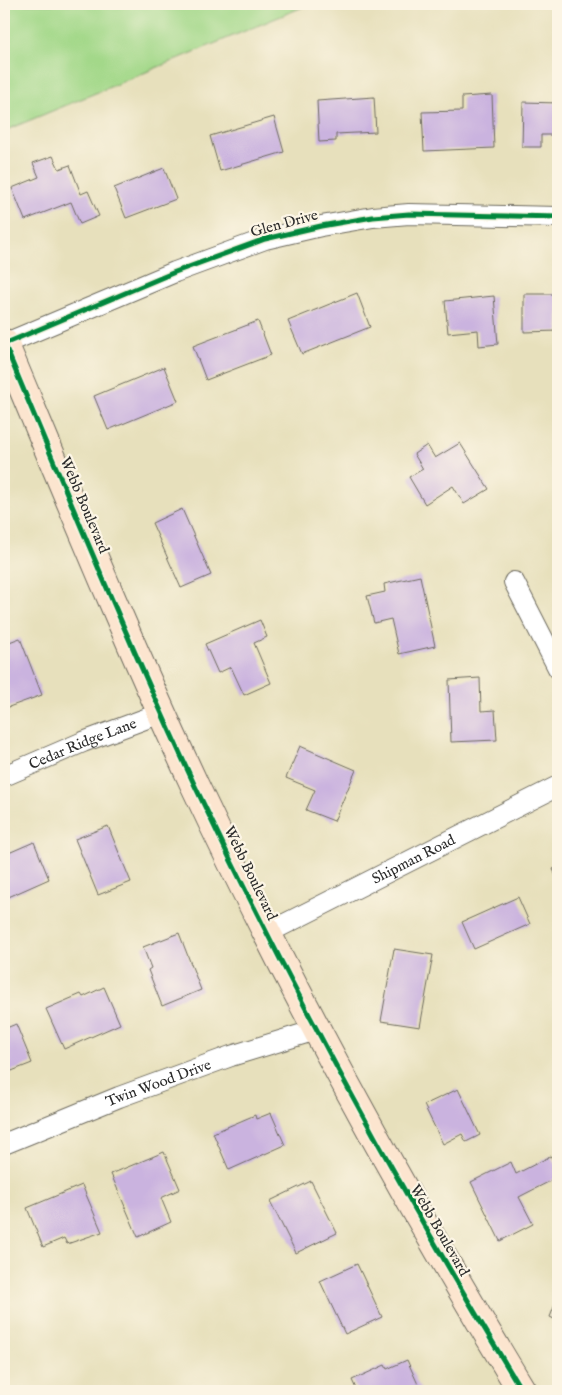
<svg xmlns="http://www.w3.org/2000/svg" width="562" height="1395" viewBox="0 0 562 1395" font-family="'IM FELL English',serif">
	<style>
		.green { fill: #a3d889; stroke: #67825a }
		.building { fill: #cab3df }
		.lines { fill: none; stroke-linecap: round; stroke-linejoin: round }
		.street-casing { stroke: #6d6a5e; stroke-width: 22 }
		.secondary-casing { stroke: #6d6a5e; stroke-width: 30 }
		.street { stroke: #fff; stroke-width: 20 }
		.secondary { stroke: #fce5cf; stroke-width: 28 }
		.cycleway-casing { stroke: #fcf5e5; stroke-width: 8 }
		.cycleway { stroke: #00873e; stroke-width: 5 }
		.labels { text-anchor: middle; stroke-width: 4.5; stroke-linejoin: round; paint-order: stroke }
		.street-label { font-size: 15px; fill: #2b2b2b; stroke: #fcf5e5 }
	</style>
	<rect width="100%" height="100%" fill="#fcf5e5"/>
	<filter id="ink" filterUnits="userSpaceOnUse"><feTurbulence type="fractalNoise" baseFrequency=".02" numOctaves="2"/><feDisplacementMap in="SourceGraphic" scale="10" xChannelSelector="R" yChannelSelector="G"/><feConvolveMatrix kernelMatrix="1 2 1 2 8 2 1 2 1" color-interpolation-filters="sRGB"/></filter>
	<filter id="wash" filterUnits="userSpaceOnUse"><feTurbulence type="fractalNoise" baseFrequency=".0096" numOctaves="4" result="noise"/><feDisplacementMap in="SourceGraphic" scale="20" xChannelSelector="R" yChannelSelector="G"/><feGaussianBlur stdDeviation="1.12" result="paint"/><feColorMatrix in="noise" values="0 0 0 0 0 0 0 0 0 0 0 0 0 0 0 0 0 1.4 0 .05"/><feComposite in="paint" operator="in"/></filter>
	<g filter="url(#wash)">
		<rect width="100%" height="100%" fill="#e7e0bc"/>
		<polygon class="green" points="4,4 310,4 4,131"/>
		<g id="blocks">
			<g class="building">
				<polygon points="492,95 494,148 424,151 422,112 462,111 462,97"/>
				<polygon points="374,97 376,132 336,134 336,141 319,142 317,101"/>
				<polygon points="523,102 558,103 558,135 541,135 541,147 522,147"/>
				<polygon points="274,117 284,152 220,171 210,136"/>
				<polygon points="53,156 59,169 70,165 81,194 88,191 99,216 80,224 71,202 25,220 12,188 39,177 33,163"/>
				<polygon points="164,168 176,199 126,218 114,188"/>
				<polygon points="357,293 370,327 302,354 288,321"/>
				<polygon points="524,294 558,294 558,331 524,332"/>
				<polygon points="494,296 498,344 479,346 478,330 448,333 445,301"/>
				<polygon points="258,321 271,355 206,380 193,346"/>
				<polygon points="164,367 178,401 108,430 94,396"/>
				<polygon points="460,443 489,489 464,504 453,486 425,504 409,477 423,469 414,454 427,445 435,458"/>
				<polygon points="182,509 211,575 181,588 152,523"/>
				<polygon points="420,576 435,646 399,654 391,619 374,623 367,596 385,592 384,584"/>
				<polygon points="260,620 267,637 254,643 271,683 244,695 231,667 218,673 205,644"/>
				<polygon points="20,638 42,695 6,708 4,702 4,644"/>
				<polygon points="480,678 481,711 495,710 497,740 451,742 449,680"/>
				<polygon points="300,746 356,770 334,821 306,810 315,790 286,778"/>
				<polygon points="108,826 131,882 98,895 75,839"/>
				<polygon points="34,842 49,879 4,899 4,855"/>
				<polygon points="558,867 558,881 553,869"/>
				<polygon points="518,897 530,924 474,949 462,922"/>
				<polygon points="179,933 201,990 162,1006 148,970 151,968 143,947"/>
				<polygon points="394,949 433,955 420,1027 381,1021"/>
				<polygon points="104,987 120,1024 64,1049 46,1009 81,994 83,997"/>
				<polygon points="16,1024 32,1063 4,1074 4,1029"/>
				<polygon points="458,1089 480,1135 466,1142 462,1134 443,1144 424,1105"/>
				<polygon points="271,1113 285,1145 229,1170 213,1133 255,1115 256,1119"/>
				<polygon points="164,1152 180,1189 161,1198 171,1222 138,1237 111,1174"/>
				<polygon points="551,1156 558,1170 558,1177 519,1197 533,1224 500,1241 471,1182 511,1162 516,1174"/>
				<polygon points="311,1181 337,1233 296,1253 270,1201"/>
				<polygon points="82,1185 102,1232 67,1244 64,1238 43,1247 27,1208"/>
				<polygon points="357,1264 382,1317 345,1334 320,1281"/>
				<polygon points="558,1297 558,1321 550,1317"/>
				<polygon points="407,1360 421,1391 357,1391 352,1380 385,1365 387,1369"/>
			</g>
		</g>
	</g>
	<g filter="url(#ink)">
		<use href="#blocks" fill-opacity="0" stroke="#6d6a5e" stroke-width="1"/>
		<g class="lines">
			<defs>
				<g id="street">
					<polyline points="4,344 175,272 265,239 321,226 373,217 409,214 558,217"/>
					<polyline points="514,582 558,668"/>
					<path id="s1" d="M4 776 83 742 161 713"/>
					<path id="s2" d="M267 933 558 786"/>
					<path id="s3" d="M4 1144 119 1097 231 1056 316 1030"/>
				</g>
				<path id="secondary" d="M4 343C66 491 127 640 195 786 293 994 403 1195 522 1391"/>
			</defs>
			<use href="#street" class="street-casing"/>
			<use href="#secondary" class="secondary-casing"/>
			<use href="#street" class="street"/>
			<use href="#secondary" class="secondary"/>
			<defs>
				<g id="cycleway">
					<path d="M4 343C66 491 127 640 195 786 293 994 403 1195 522 1391"/>
					<polyline points="4,344 175,272 265,239 321,226 373,217 409,214 558,217"/>
				</g>
			</defs>
			<use href="#cycleway" class="cycleway-casing"/>
			<use href="#cycleway" class="cycleway"/>
		</g>
	</g>
	<g class="labels">
		<g class="street-label">
			<text transform="translate(284 223) rotate(-15)" y="5">Glen Drive</text>
			<text transform="translate(85 505) rotate(67)" y="5">Webb Boulevard</text>
			<text dy="5" stroke="none"><textPath href="#s1" startOffset="85">Cedar Ridge Lane</textPath></text>
			<text dy="5" stroke="none"><textPath href="#s2" startOffset="164">Shipman Road</textPath></text>
			<text transform="translate(251 873) rotate(64)" y="5">Webb Boulevard</text>
			<text dy="5" stroke="none"><textPath href="#s3" startOffset="166">Twin Wood Drive</textPath></text>
			<text transform="translate(440 1230) rotate(60)" y="5">Webb Boulevard</text>
		</g>
	</g>
	<rect width="562" height="1395" fill="none" stroke="#fcf5e5" stroke-width="20"/>
</svg>
